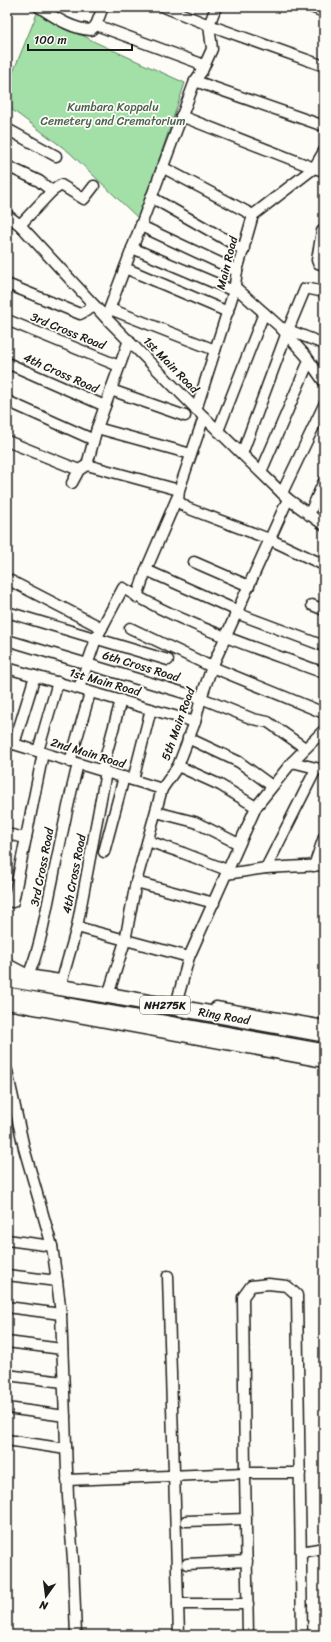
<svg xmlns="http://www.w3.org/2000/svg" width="331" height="1642" viewBox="0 0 331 1642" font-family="Sriracha,sans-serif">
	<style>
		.green { fill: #a2e0a7; stroke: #5f7e62 }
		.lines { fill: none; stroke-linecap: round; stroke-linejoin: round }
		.minor-casing { stroke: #1c1c1c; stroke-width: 13 }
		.highway-casing { stroke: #1c1c1c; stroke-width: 18 }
		.minor { stroke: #fdfcf7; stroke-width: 10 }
		.highway { stroke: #fdfcf7; stroke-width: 15 }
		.labels { text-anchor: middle; stroke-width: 3.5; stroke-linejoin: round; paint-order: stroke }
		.shield { fill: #fdfcf7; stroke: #605f5e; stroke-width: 1 }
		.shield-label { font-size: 11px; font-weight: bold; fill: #1c1c1c }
		.park-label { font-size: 12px; fill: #4b614d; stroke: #fdfcf7 }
		.street-label { font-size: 12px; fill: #1c1c1c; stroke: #fdfcf7 }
	</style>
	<rect width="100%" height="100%" fill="#fdfcf7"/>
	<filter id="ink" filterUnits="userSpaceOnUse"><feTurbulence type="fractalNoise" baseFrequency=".025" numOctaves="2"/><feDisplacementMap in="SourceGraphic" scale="8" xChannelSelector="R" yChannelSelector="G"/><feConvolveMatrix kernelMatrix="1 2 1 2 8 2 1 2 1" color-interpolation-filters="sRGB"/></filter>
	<g filter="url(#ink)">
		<polygon class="green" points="38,11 95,42 185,83 139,219 69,152 7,106 7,87"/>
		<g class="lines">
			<defs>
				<g id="minor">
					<path d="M39 7C55 17 71 29 91 30L96 25"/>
					<polyline points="103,7 96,25 199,63 202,71"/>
					<polyline points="164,7 209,25 324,66"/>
					<polyline points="311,7 324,12"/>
					<polyline points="195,81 324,126"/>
					<polyline points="181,116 314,168 324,171"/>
					<polyline points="7,129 56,156"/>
					<polyline points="7,166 39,181 52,191 20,225"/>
					<polyline points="162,167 253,215"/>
					<polyline points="52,191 61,185 84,199 94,186"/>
					<polyline points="151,197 244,250"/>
					<polyline points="7,215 20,225 106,318 204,417 288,499 324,525"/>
					<polyline points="141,226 237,271"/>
					<polyline points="322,231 317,260 318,263 324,265"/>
					<polyline points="132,248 234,291"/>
					<polyline points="125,268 228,312"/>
					<polyline points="7,284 80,314 95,306"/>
					<polyline points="235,287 279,326 306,356 324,382"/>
					<polyline points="110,309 215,350"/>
					<polyline points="106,318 195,81 202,71 212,49 209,25 216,7"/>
					<polyline points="7,320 119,366"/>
					<polyline points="283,328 324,344"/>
					<polyline points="288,330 305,289 310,289 324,292"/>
					<polyline points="7,363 105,406"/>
					<polyline points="111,390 185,416"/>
					<polyline points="7,401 94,440"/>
					<polyline points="196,410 234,291 237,271 253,215 314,168 324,151"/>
					<polyline points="204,417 179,490 178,501 187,508 269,539 324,565"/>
					<polyline points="97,428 191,454"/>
					<polyline points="218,431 264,313"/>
					<polyline points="7,441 79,470"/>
					<polyline points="242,454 286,335"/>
					<polyline points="87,465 179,490"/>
					<polyline points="261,472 309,361"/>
					<polyline points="72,483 79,470 87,465 97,428 129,340"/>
					<polyline points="282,493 324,405"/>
					<polyline points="309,515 324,481"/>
					<polyline points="194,562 249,586"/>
					<polyline points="146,570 238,611"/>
					<polyline points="7,579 102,628"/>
					<polyline points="137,597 146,570 177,498"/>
					<polyline points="312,605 324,610"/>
					<polyline points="7,612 168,660"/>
					<polyline points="236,613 324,646"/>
					<polyline points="130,628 212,667 324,713"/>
					<polyline points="7,640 201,698 253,719 268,722 305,748"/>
					<polyline points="7,668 195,722"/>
					<path d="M79 688 96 639 123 588C185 626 257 648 324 673"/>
					<polyline points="188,738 239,762 272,786"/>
					<polyline points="7,742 162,789"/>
					<polyline points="14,744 35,676"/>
					<polyline points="38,751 58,682"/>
					<polyline points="70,762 90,693"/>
					<polyline points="292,762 324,770"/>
					<polyline points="178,766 220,785 256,807"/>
					<polyline points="102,770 121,700"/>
					<polyline points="133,780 151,709"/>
					<polyline points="156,812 195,822 239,844"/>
					<polyline points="7,834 26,838"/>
					<polyline points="148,841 183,853 227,870"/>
					<polyline points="104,852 124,777"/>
					<polyline points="314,866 324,837"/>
					<polyline points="266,868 316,769"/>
					<polyline points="226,874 266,868 324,865"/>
					<polyline points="136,882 214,903"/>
					<polyline points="7,901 13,902 43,753"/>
					<polyline points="77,927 189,957"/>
					<polyline points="7,964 28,975 60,980"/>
					<path d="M28 975C40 951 46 910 52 883 60 843 68 803 78 764"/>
					<polyline points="62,980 77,927 106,772"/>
					<polyline points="110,989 125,941 136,882 162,789 178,766 195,722 201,698 212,667 288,499"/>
					<polyline points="177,1001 189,957 256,807 292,762 324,730"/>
					<polyline points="7,1004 324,1062"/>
					<polyline points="216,1007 324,1026"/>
					<polyline points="7,1071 24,1148 52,1246 57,1281 61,1314 68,1497 73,1559 76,1635"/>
					<polyline points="7,1240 52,1246"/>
					<polyline points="7,1275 57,1281"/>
					<polyline points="168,1276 179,1635"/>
					<polyline points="7,1307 61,1314"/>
					<polyline points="7,1342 62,1349"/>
					<polyline points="7,1375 63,1382"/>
					<polyline points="7,1408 65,1416"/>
					<polyline points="7,1440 66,1449"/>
					<polyline points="67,1480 245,1473 300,1473"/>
					<polyline points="186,1521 246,1519"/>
					<polyline points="301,1552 324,1548"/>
					<polyline points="187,1564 247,1561"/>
					<polyline points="178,1604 248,1604"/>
					<polyline points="248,1635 245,1473 243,1297 251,1286 268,1284 287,1286 297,1295 302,1635"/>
				</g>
				<g id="highway">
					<polyline points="7,977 14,980 106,995 324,1034"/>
					<polyline points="7,995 324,1052"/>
				</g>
			</defs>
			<use href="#minor" class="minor-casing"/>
			<use href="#highway" class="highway-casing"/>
			<use href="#minor" class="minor"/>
			<use href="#highway" class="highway"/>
		</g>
	</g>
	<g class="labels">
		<rect class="shield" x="140" y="996" width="50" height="18" rx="3"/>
		<g class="shield-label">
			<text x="165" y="1009">NH275K</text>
		</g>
		<g class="park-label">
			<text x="113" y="111">Kumbara Koppalu<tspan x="113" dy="14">Cemetery and Crematorium</tspan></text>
		</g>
		<g class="street-label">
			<text transform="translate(227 263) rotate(-76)" y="4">Main Road</text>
			<text transform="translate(68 331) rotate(22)" y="4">3rd Cross Road</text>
			<text transform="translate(171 365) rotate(46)" y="4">1st Main Road</text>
			<text transform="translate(61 373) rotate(24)" y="4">4th Cross Road</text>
			<text transform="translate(141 666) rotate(17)" y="4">6th Cross Road</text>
			<text transform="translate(105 682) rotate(16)" y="4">1st Main Road</text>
			<text transform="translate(178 724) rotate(-70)" y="4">5th Main Road</text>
			<text transform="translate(88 753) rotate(17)" y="4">2nd Main Road</text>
			<text transform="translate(42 867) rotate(-79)" y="4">3rd Cross Road</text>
			<text transform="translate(74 874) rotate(-79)" y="4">4th Cross Road</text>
			<text transform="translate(224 1016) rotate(10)" y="4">Ring Road</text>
		</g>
	</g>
	<rect width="331" height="1642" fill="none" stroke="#fdfcf7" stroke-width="24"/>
	<rect x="12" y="12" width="307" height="1618" fill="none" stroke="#1c1c1c" stroke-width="1.5" filter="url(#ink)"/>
	<g transform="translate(46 1596) rotate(194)" stroke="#fdfcf7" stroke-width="3" paint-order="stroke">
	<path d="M0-3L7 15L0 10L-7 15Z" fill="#1c1c1c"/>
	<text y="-6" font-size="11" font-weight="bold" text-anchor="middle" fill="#1c1c1c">N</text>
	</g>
	<path d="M28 44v6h104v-6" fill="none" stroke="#1c1c1c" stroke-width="2"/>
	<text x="34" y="44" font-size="12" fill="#1c1c1c" stroke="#fdfcf7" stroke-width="3" paint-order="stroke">100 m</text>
</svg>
